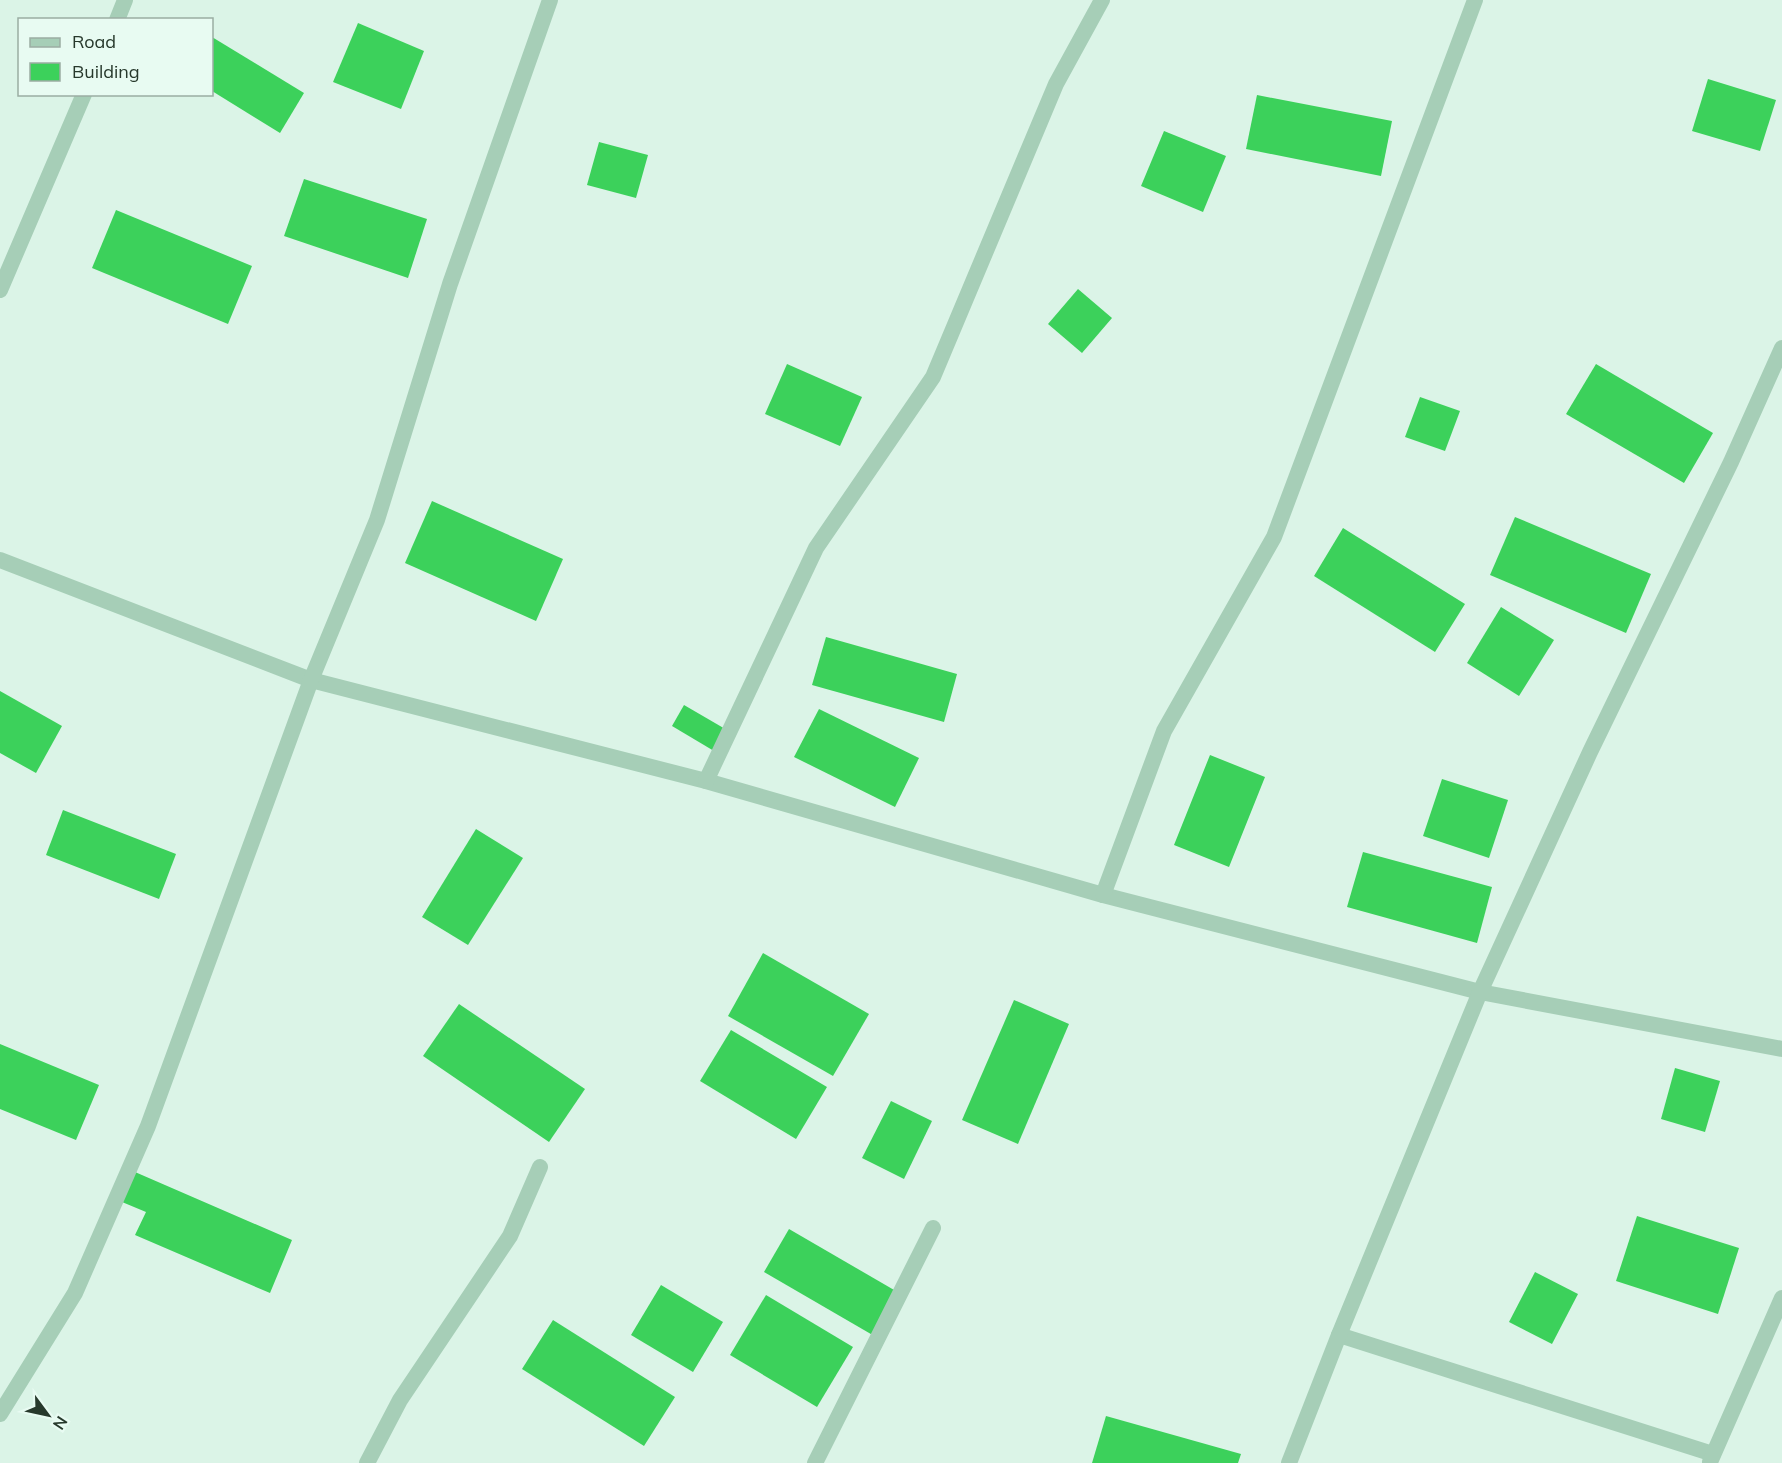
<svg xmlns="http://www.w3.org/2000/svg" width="1782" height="1463" viewBox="0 0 1782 1463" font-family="Mulish,sans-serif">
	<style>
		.building { fill: #3cd15b }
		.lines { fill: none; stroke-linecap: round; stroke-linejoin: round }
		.minor { stroke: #a6ceb7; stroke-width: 16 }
	</style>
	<rect width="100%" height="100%" fill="#dbf4e7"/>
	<g class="building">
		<polygon points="358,23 424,51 401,109 333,82"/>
		<polygon points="212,37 304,93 280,133 212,91"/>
		<polygon points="1708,79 1776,100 1760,151 1692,131"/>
		<polygon points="1257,95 1392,121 1381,176 1246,149"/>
		<polygon points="1164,131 1226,156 1203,212 1141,186"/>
		<polygon points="599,142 648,155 636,198 587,185"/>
		<polygon points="304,179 427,219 408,278 284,236"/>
		<polygon points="116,210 252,266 228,324 92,268"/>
		<polygon points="1078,289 1112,318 1082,353 1048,324"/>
		<polygon points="787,364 862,397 840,446 765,414"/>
		<polygon points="1596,364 1713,433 1684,483 1566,414"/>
		<polygon points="1420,397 1460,411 1445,451 1405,437"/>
		<polygon points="432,501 563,559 536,621 405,563"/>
		<polygon points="1515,517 1651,574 1626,633 1490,575"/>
		<polygon points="1343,528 1465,604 1435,652 1314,576"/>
		<polygon points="1501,607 1554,640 1519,696 1467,663"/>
		<polygon points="826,637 957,674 944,722 812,685"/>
		<polygon points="0,691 62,726 36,773 0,753"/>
		<polygon points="684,705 727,730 714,751 672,726"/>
		<polygon points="819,709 919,758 895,807 794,757"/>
		<polygon points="1210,755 1265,777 1229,867 1174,845"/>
		<polygon points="1442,779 1508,800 1489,858 1423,836"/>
		<polygon points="63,810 176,854 159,899 46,855"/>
		<polygon points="476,829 523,858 468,945 422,917"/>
		<polygon points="1363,852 1492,887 1477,943 1347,907"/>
		<polygon points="763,953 869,1014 833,1076 728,1016"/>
		<polygon points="1014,1000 1069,1024 1018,1144 962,1120"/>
		<polygon points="459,1004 585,1089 549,1142 423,1056"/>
		<polygon points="731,1030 827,1087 796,1139 700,1081"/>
		<polygon points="0,1044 99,1085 76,1140 0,1109"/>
		<polygon points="1675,1068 1720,1081 1705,1132 1661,1119"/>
		<polygon points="891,1101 932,1121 904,1179 862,1158"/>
		<polygon points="135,1172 292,1240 270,1293 135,1235 146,1212 122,1202"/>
		<polygon points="1637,1216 1739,1248 1718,1314 1616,1281"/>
		<polygon points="789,1229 901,1294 876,1337 764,1272"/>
		<polygon points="1535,1272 1578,1294 1552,1344 1509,1322"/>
		<polygon points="661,1285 723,1322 693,1372 631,1335"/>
		<polygon points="766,1295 853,1347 817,1407 730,1355"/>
		<polygon points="553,1320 675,1397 644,1446 522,1369"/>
		<polygon points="1106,1416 1241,1454 1238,1463 1092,1463"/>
	</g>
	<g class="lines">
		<g class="minor">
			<polyline points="117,20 125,0"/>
			<polyline points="0,290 84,94"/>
			<polyline points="0,560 311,680 706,781 1103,895 1480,992 1782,1049"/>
			<polyline points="706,781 816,548 933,377 1056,84 1102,0"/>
			<polyline points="1103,895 1164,731 1274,537 1475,0"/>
			<polyline points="1339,1335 1713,1454"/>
			<polyline points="0,1414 75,1293 148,1126 311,680 377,520 450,284 550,0"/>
			<polyline points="1710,1462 1782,1298"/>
			<polyline points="367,1463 400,1400 510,1236 540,1167"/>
			<polyline points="815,1463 933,1228"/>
			<polyline points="1289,1463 1339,1335 1480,992 1590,752 1731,462 1782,348"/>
		</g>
	</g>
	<rect x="18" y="18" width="195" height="78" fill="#e8fbf2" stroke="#9bada3" stroke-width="1.5"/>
	<rect x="30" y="38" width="30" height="9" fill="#a6ceb7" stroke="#9bada3" stroke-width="1.5"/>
	<text x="72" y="48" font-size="18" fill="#27392c">Road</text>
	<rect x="30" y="63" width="30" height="18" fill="#3cd15b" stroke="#9bada3" stroke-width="1.5"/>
	<text x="72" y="78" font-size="18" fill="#27392c">Building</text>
	<g transform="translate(48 1415) rotate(123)" stroke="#e8fbf2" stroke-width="4.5" paint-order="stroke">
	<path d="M0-4.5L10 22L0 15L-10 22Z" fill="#27392c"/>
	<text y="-9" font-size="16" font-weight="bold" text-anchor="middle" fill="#27392c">N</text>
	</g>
</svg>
